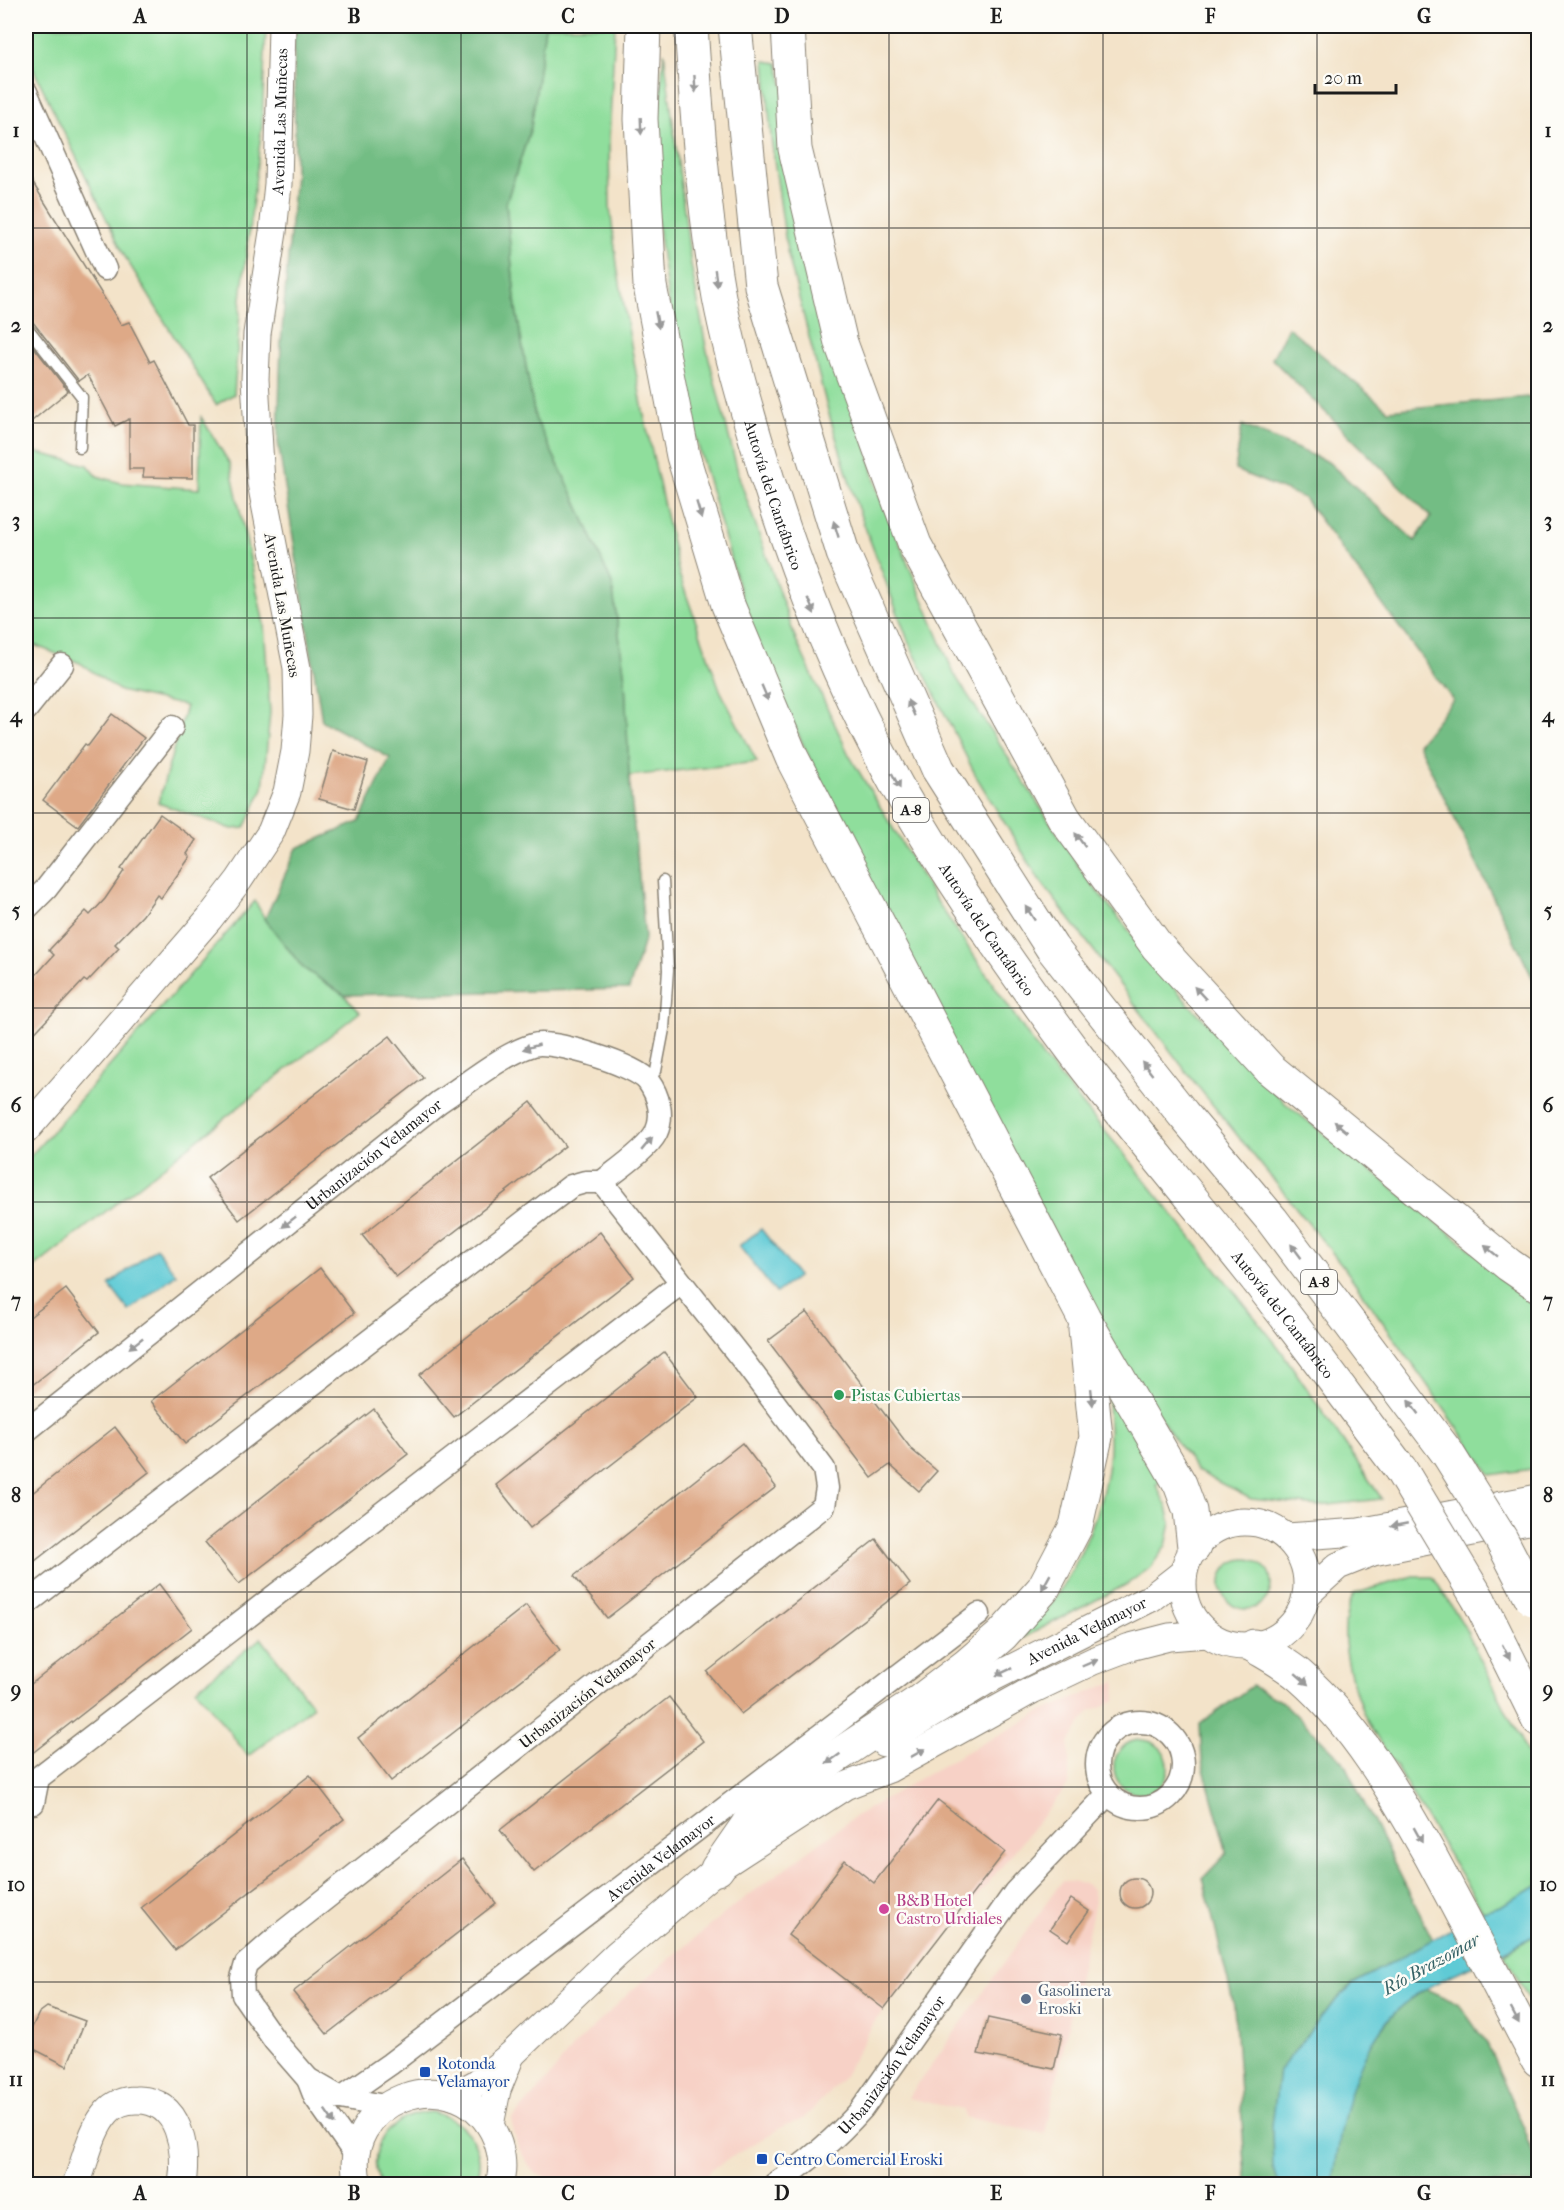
<svg xmlns="http://www.w3.org/2000/svg" width="1564" height="2210" viewBox="0 0 1564 2210" font-family="'IM FELL French Canon',serif">
	<style>
		.built { fill: #f7d1c6 }
		.green { fill: #8fde9c; stroke: #567d5c; stroke-width: 1.5 }
		.forest { fill: #73bd84; stroke: #486c50; stroke-width: 1.5 }
		.water { fill: #5ecad5; stroke: #3d7378; stroke-width: 1.5 }
		.building { fill: #dea987 }
		.lines { fill: none; stroke-linecap: round; stroke-linejoin: round }
		.service-casing { stroke: #888072; stroke-width: 13 }
		.minor-casing { stroke: #888072; stroke-width: 25 }
		.tertiary-casing { stroke: #888072; stroke-width: 29 }
		.motorway-casing { stroke: #888072; stroke-width: 35 }
		.service { stroke: #fff; stroke-width: 10 }
		.minor { stroke: #fff; stroke-width: 22 }
		.tertiary { stroke: #fff; stroke-width: 27 }
		.motorway { stroke: #fff; stroke-width: 33 }
		.motorway-bridge-casing { stroke: #888072; stroke-width: 35; stroke-linecap: butt }
		.motorway-bridge { stroke: #fff; stroke-width: 33 }
		.oneway { fill: #999 }
		.grid { fill: none; stroke: #1c1c1c; stroke-width: 1.5; stroke-opacity: 0.55 }
		.leisure-dot { fill: #2e9e5b; stroke: #fdfcf7; stroke-width: 2 }
		.hotel-dot { fill: #d1479c; stroke: #fdfcf7; stroke-width: 2 }
		.service-dot { fill: #5c6f8a; stroke: #fdfcf7; stroke-width: 2 }
		.transit-dot { fill: #1a4fb4; stroke: #fdfcf7; stroke-width: 2 }
		.labels { text-anchor: middle; stroke-width: 5; stroke-linejoin: round; paint-order: stroke }
		.shield { fill: #fdfcf7; stroke: #605f5e; stroke-width: 1.5 }
		.shield-label { font-size: 15px; font-weight: bold; fill: #1c1c1c }
		.street-label { font-size: 16px; fill: #1c1c1c; stroke: #fdfcf7 }
		.leisure-label { font-size: 16px; fill: #27864d; stroke: #fdfcf7; text-anchor: start }
		.hotel-label { font-size: 16px; fill: #b23c85; stroke: #fdfcf7; text-anchor: start }
		.service-label { font-size: 16px; fill: #4e5e75; stroke: #fdfcf7; text-anchor: start }
		.transit-label { font-size: 16px; fill: #164399; stroke: #fdfcf7; text-anchor: start }
		.water-label { font-size: 18px; font-style: italic; fill: #366266; stroke: #fdfcf7 }
		.neatline { fill: none; stroke: #1c1c1c; stroke-width: 2 }
		.grid-label { font-size: 20px; text-anchor: middle; font-weight: bold; fill: #1c1c1c }
	</style>
	<rect width="100%" height="100%" fill="#fdfcf7"/>
	<filter id="ink" filterUnits="userSpaceOnUse"><feTurbulence type="fractalNoise" baseFrequency=".0167" numOctaves="2"/><feDisplacementMap in="SourceGraphic" scale="12" xChannelSelector="R" yChannelSelector="G"/><feConvolveMatrix kernelMatrix="1 2 1 2 8 2 1 2 1" color-interpolation-filters="sRGB"/></filter>
	<filter id="wash" filterUnits="userSpaceOnUse"><feTurbulence type="fractalNoise" baseFrequency=".008" numOctaves="4" result="noise"/><feDisplacementMap in="SourceGraphic" scale="24" xChannelSelector="R" yChannelSelector="G"/><feGaussianBlur stdDeviation="1.35" result="paint"/><feColorMatrix in="noise" values="0 0 0 0 0 0 0 0 0 0 0 0 0 0 0 0 0 1.4 0 .05"/><feComposite in="paint" operator="in"/></filter>
	<g filter="url(#wash)">
		<rect width="100%" height="100%" fill="#f3e3c9"/>
		<g class="built">
			<polygon points="1116,1681 1115,1701 1090,1711 1069,1742 1069,1784 875,2021 842,2079 802,2120 785,2125 710,2170 702,2184 564,2184 534,2173 518,2147 511,2120 544,2084 571,2049 631,1991 729,1910 854,1817 948,1762 1039,1713"/>
			<polygon points="1062,1881 1086,1884 1092,1890 1095,1901 1045,2134 964,2117 963,2110 908,2098"/>
		</g>
		<g class="green">
			<polygon points="26,26 266,26 262,125 241,299 234,394 216,405 125,257 26,54"/>
			<polygon points="545,26 615,26 609,140 610,208 618,272 643,411 679,574 720,690 757,762 629,776 625,679 612,584 575,499 535,418 516,309 506,203 531,127"/>
			<polygon points="664,52 691,265 706,347 740,480 796,640 849,755 934,897 1042,1056 1130,1161 1280,1349 1382,1499 1320,1506 1251,1499 1197,1471 1129,1373 878,908 752,633 689,414 676,355 652,184"/>
			<polygon points="765,61 778,63 877,489 954,674 1085,876 1185,1000 1285,1103 1538,1302 1538,1468 1491,1475 1343,1266 1195,1083 1039,879 977,778 909,643 857,506 828,411 787,251 771,138"/>
			<polygon points="201,417 230,464 264,624 270,712 263,788 245,828 232,829 158,803 186,706 120,691 80,663 26,642 26,450 88,465 97,476 121,483 199,489"/>
			<polygon points="255,901 265,919 303,968 344,995 360,1012 26,1274 26,1161"/>
			<path d="M1108 1391 1163 1481 1156 1485 1167 1507 1171 1523 1166 1546 1150 1568 1127 1584 1015 1642C1027 1630 1040 1618 1050 1605 1080 1565 1106 1502 1109 1451 1110 1432 1108 1411 1108 1391Z"/>
			<circle cx="1246" cy="1584" r="25"/>
			<path d="M1410 1577H1433L1463 1624 1538 1775V1886L1500 1906 1483 1911C1454 1864 1425 1817 1397 1769 1385 1750 1370 1730 1362 1710 1349 1675 1335 1628 1354 1594Z"/>
			<polygon points="261,1638 313,1706 248,1756 196,1689"/>
			<circle cx="1141" cy="1767" r="27"/>
			<polygon points="1538,1934 1538,2017 1504,1953"/>
			<path d="M431 2112C465 2120 490 2149 474 2184H380C365 2145 391 2114 431 2112Z"/>
		</g>
		<g class="forest">
			<polygon points="294,26 545,26 531,127 506,203 516,309 535,418 575,499 612,584 625,679 629,776 645,937 629,989 344,995 303,968 265,919 297,848 359,822 390,758 322,721 278,442 281,343 295,173"/>
			<polygon points="1288,327 1388,410 1538,396 1538,989 1418,744 1453,700 1304,498 1235,470 1242,425 1328,462 1415,541 1431,517 1272,359"/>
			<polygon points="1252,1686 1284,1703 1343,1761 1433,1940 1352,1984 1326,2011 1279,2071 1272,2127 1273,2167 1279,2184 1245,2184 1246,2179 1234,2006 1203,1878 1227,1853 1202,1762 1200,1724"/>
			<path d="M1426 1989 1459 2004 1487 2044 1525 2131 1538 2169V2184H1333C1340 2124 1351 2058 1396 2012 1404 2003 1416 1996 1426 1989Z"/>
		</g>
		<g class="water">
			<polygon points="761,1229 798,1276 776,1293 739,1246"/>
			<polygon points="156,1248 176,1274 129,1311 109,1285"/>
			<path d="M1538 1886V1934C1502 1954 1462 1968 1427 1988 1357 2027 1342 2113 1333 2184H1279L1273 2167 1272 2127 1279 2071 1326 2011 1353 1984 1483 1911 1500 1906Z"/>
		</g>
		<g id="blocks">
			<g class="building">
				<polygon points="26,172 121,325 129,322 150,362 154,360 188,425 193,425 193,478 143,477 144,469 129,469 129,419 115,426 88,375 79,381 32,321 26,319"/>
				<polygon points="26,337 68,391 26,426"/>
				<polygon points="112,714 144,738 78,826 43,800 85,744 88,746"/>
				<polygon points="333,751 368,762 354,809 319,799"/>
				<polygon points="160,814 196,840 187,854 190,857 161,898 157,895 143,915 115,944 119,948 87,982 84,980 26,1042 26,986 54,955 49,950 86,911 90,915 105,899 124,871 121,869"/>
				<polygon points="390,1036 423,1078 239,1220 207,1178"/>
				<polygon points="531,1102 565,1146 396,1277 362,1235"/>
				<polygon points="600,1232 634,1277 454,1417 419,1375"/>
				<polygon points="320,1268 354,1313 185,1444 151,1401"/>
				<polygon points="66,1289 99,1332 26,1390 26,1320"/>
				<polygon points="807,1312 912,1450 937,1471 919,1491 890,1465 872,1478 768,1341"/>
				<polygon points="664,1352 698,1397 530,1528 496,1485"/>
				<polygon points="374,1409 408,1454 239,1584 205,1542"/>
				<polygon points="115,1427 149,1472 26,1568 26,1498"/>
				<polygon points="742,1443 776,1487 607,1618 574,1576"/>
				<polygon points="876,1539 910,1584 741,1714 707,1672"/>
				<polygon points="159,1584 192,1628 26,1758 26,1688"/>
				<polygon points="526,1605 560,1650 391,1781 358,1738"/>
				<polygon points="669,1697 703,1741 534,1872 500,1830"/>
				<polygon points="310,1775 344,1819 175,1950 141,1908"/>
				<polygon points="938,1800 1005,1852 884,2009 788,1935 845,1860 874,1883"/>
				<polygon points="462,1859 496,1903 327,2034 293,1992"/>
				<circle cx="1135" cy="1893" r="15"/>
				<polygon points="1071,1899 1089,1911 1068,1941 1050,1929"/>
				<polygon points="47,2007 85,2021 67,2066 26,2045 26,2040 39,2013"/>
				<polygon points="988,2018 1062,2034 1054,2069 978,2054"/>
			</g>
		</g>
	</g>
	<g filter="url(#ink)">
		<use href="#blocks" fill-opacity="0" stroke="#888072" stroke-width="1.5"/>
		<g class="lines">
			<defs>
				<g id="service">
					<polyline points="26,326 82,397 80,448"/>
					<polyline points="647,1080 656,1071 664,1029 668,970 663,881"/>
				</g>
				<g id="minor">
					<polyline points="26,92 105,269"/>
					<polyline points="26,710 62,665"/>
					<polyline points="26,909 46,889 172,727"/>
					<path id="s1" d="M26 1431 439 1102C467 1084 501 1055 533 1045 553 1039 635 1065 648 1081 659 1096 664 1116 656 1133 648 1149 617 1170 602 1182"/>
					<polyline points="26,1604 571,1186 585,1182 602,1182 745,1363 824,1469 827,1488 824,1506 283,1932 246,1964 242,1978 243,1995 275,2041 308,2079 341,2098 384,2106"/>
					<circle cx="1140" cy="1765" r="43"/>
					<polyline points="33,1803 38,1778 681,1283"/>
					<polyline points="308,2079 315,2097 355,2154"/>
					<path id="s2" d="M341 2098 390 2064 979 1614"/>
					<path id="s3" d="M775 2184C807 2163 836 2138 862 2109L1015 1892 1108 1794"/>
				</g>
				<g id="tertiary">
					<path id="s4" d="M26 1130 209 919 239 880 271 832 287 792 295 751 298 715 297 668 261 483 255 379 257 334 273 232 278 184 282 26"/>
					<circle cx="1245" cy="1584" r="62"/>
					<polyline points="1287,1537 1359,1532 1538,1498"/>
					<polyline points="1306,1595 1338,1566 1373,1552 1538,1519"/>
					<path id="s5" d="M884 1743 988 1680 1151 1598 1183 1573"/>
					<polyline points="453,2096 477,2083 511,2055 617,1954 717,1869 845,1786 889,1769 1032,1690 1093,1661 1130,1647 1169,1637 1207,1634"/>
					<polyline points="490,2125 497,2090 510,2058"/>
					<path d="M76 2184C86 2161 90 2131 107 2112 115 2103 124 2100 136 2100 181 2098 187 2151 182 2184"/>
					<path d="M358 2184C336 2101 453 2055 493 2131 501 2147 505 2167 499 2184"/>
				</g>
				<g id="motorway">
					<polyline points="644,26 641,119 650,286 683,456 728,605 792,758 1084,1318 1180,1484 1190,1511 1194,1547"/>
					<path id="s6" d="M691 26C697 116 703 207 719 297 728 345 742 394 756 441 794 570 844 697 913 814 963 899 1021 981 1080 1060 1135 1132 1195 1201 1251 1272 1303 1337 1351 1404 1401 1470"/>
					<polyline points="735,26 761,286 843,553 938,769 1052,948 1183,1114 1272,1220 1448,1454"/>
					<polyline points="788,26 795,149 841,343 915,545 1064,818 1157,946 1270,1069 1509,1265 1538,1285"/>
					<polyline points="1479,1600 1538,1719"/>
					<path d="M1254 1646C1269 1655 1286 1664 1300 1676 1356 1725 1394 1791 1430 1855 1467 1923 1502 1992 1538 2060"/>
					<polyline points="717,1869 753,1817 828,1762 920,1701 966,1666 1002,1635 1043,1589 1076,1526 1096,1437 1085,1329"/>
				</g>
			</defs>
			<use href="#service" class="service-casing"/>
			<use href="#minor" class="minor-casing"/>
			<use href="#tertiary" class="tertiary-casing"/>
			<use href="#motorway" class="motorway-casing"/>
			<use href="#service" class="service"/>
			<use href="#minor" class="minor"/>
			<use href="#tertiary" class="tertiary"/>
			<use href="#motorway" class="motorway"/>
			<defs>
				<g id="motorway-bridge">
					<polyline points="1448,1454 1501,1539 1532,1599"/>
					<polyline points="1401,1470 1479,1600"/>
				</g>
			</defs>
			<use href="#motorway-bridge" class="motorway-bridge-casing"/>
			<use href="#motorway-bridge" class="motorway-bridge"/>
		</g>
		<defs><path id="oneway-solid" d="M-6-.8H1V-3.2L6.5 0L1 3.2V.8H-6Z" transform="scale(1.5)"/></defs>
		<g class="oneway">
			<use href="#oneway-solid" transform="translate(695 84) rotate(86)"/>
			<use href="#oneway-solid" transform="translate(641 126) rotate(88)"/>
			<use href="#oneway-solid" transform="translate(716 278) rotate(82)"/>
			<use href="#oneway-solid" transform="translate(657 320) rotate(79)"/>
			<use href="#oneway-solid" transform="translate(699 510) rotate(73)"/>
			<use href="#oneway-solid" transform="translate(836 529) rotate(-107)"/>
			<use href="#oneway-solid" transform="translate(811 606) rotate(67)"/>
			<use href="#oneway-solid" transform="translate(765 693) rotate(67)"/>
			<use href="#oneway-solid" transform="translate(911 708) rotate(-114)"/>
			<use href="#oneway-solid" transform="translate(896 781) rotate(62)"/>
			<use href="#oneway-solid" transform="translate(1080 840) rotate(-126)"/>
			<use href="#oneway-solid" transform="translate(1030 913) rotate(-123)"/>
			<use href="#oneway-solid" transform="translate(1200 993) rotate(-133)"/>
			<use href="#oneway-solid" transform="translate(531 1047) rotate(164)"/>
			<use href="#oneway-solid" transform="translate(1147 1068) rotate(-128)"/>
			<use href="#oneway-solid" transform="translate(1341 1127) rotate(-141)"/>
			<use href="#oneway-solid" transform="translate(647 1144) rotate(-50)"/>
			<use href="#oneway-solid" transform="translate(289 1222) rotate(142)"/>
			<use href="#oneway-solid" transform="translate(1296 1251) rotate(-127)"/>
			<use href="#oneway-solid" transform="translate(1491 1251) rotate(-141)"/>
			<use href="#oneway-solid" transform="translate(136 1343) rotate(142)"/>
			<use href="#oneway-solid" transform="translate(1092 1397) rotate(84)"/>
			<use href="#oneway-solid" transform="translate(1413 1407) rotate(-127)"/>
			<use href="#oneway-solid" transform="translate(1399 1525) rotate(169)"/>
			<use href="#oneway-solid" transform="translate(1046 1582) rotate(119)"/>
			<use href="#oneway-solid" transform="translate(1506 1652) rotate(63)"/>
			<use href="#oneway-solid" transform="translate(1090 1663) rotate(-23)"/>
			<use href="#oneway-solid" transform="translate(1004 1672) rotate(155)"/>
			<use href="#oneway-solid" transform="translate(1302 1679) rotate(41)"/>
			<use href="#oneway-solid" transform="translate(918 1753) rotate(-29)"/>
			<use href="#oneway-solid" transform="translate(833 1759) rotate(145)"/>
			<use href="#oneway-solid" transform="translate(1418 1835) rotate(61)"/>
			<use href="#oneway-solid" transform="translate(1515 2016) rotate(62)"/>
			<use href="#oneway-solid" transform="translate(330 2117) rotate(55)"/>
		</g>
	</g>
	<path class="grid" d="M247 26V2184M461 26V2184M675 26V2184M889 26V2184M1103 26V2184M1317 26V2184M26 228H1538M26 423H1538M26 618H1538M26 813H1538M26 1008H1538M26 1202H1538M26 1397H1538M26 1592H1538M26 1787H1538M26 1982H1538"/>
	<circle class="leisure-dot" cx="839" cy="1395" r="6"/>
	<circle class="hotel-dot" cx="884" cy="1909" r="6"/>
	<circle class="service-dot" cx="1026" cy="1999" r="6"/>
	<g class="transit-dot">
		<rect x="419" y="2066" width="12" height="12" rx="3"/>
		<rect x="756" y="2153" width="12" height="12" rx="3"/>
	</g>
	<g class="labels">
		<g class="shield">
			<rect x="893" y="798" width="36" height="24" rx="4.5"/>
			<rect x="1301" y="1270" width="36" height="24" rx="4.5"/>
		</g>
		<g class="shield-label">
			<text x="911" y="815">A-8</text>
			<text x="1319" y="1287">A-8</text>
		</g>
		<g class="street-label">
			<text dy="6" stroke="none"><textPath href="#s4" startOffset="1106">Avenida Las Muñecas</textPath></text>
			<text dy="6" stroke="none"><textPath href="#s6" startOffset="478">Autovía del Cantábrico</textPath></text>
			<text transform="translate(283 605) rotate(80)" y="6">Avenida Las Muñecas</text>
			<text dy="6" stroke="none"><textPath href="#s6" startOffset="964">Autovía del Cantábrico</textPath></text>
			<text dy="6" stroke="none"><textPath href="#s1" startOffset="444">Urbanización Velamayor</textPath></text>
			<text dy="6" stroke="none"><textPath href="#s6" startOffset="1450">Autovía del Cantábrico</textPath></text>
			<text dy="6" stroke="none"><textPath href="#s5" startOffset="232">Avenida Velamayor</textPath></text>
			<text transform="translate(587 1693) rotate(-38)" y="6">Urbanización Velamayor</text>
			<text dy="6" stroke="none"><textPath href="#s2" startOffset="400">Avenida Velamayor</textPath></text>
			<text dy="6" stroke="none"><textPath href="#s3" startOffset="168">Urbanización Velamayor</textPath></text>
		</g>
		<g class="leisure-label">
			<text x="851" y="1401">Pistas Cubiertas</text>
		</g>
		<g class="hotel-label">
			<text x="896" y="1906">B&amp;B Hotel<tspan x="896" dy="18">Castro Urdiales</tspan></text>
		</g>
		<g class="service-label">
			<text x="1038" y="1996">Gasolinera<tspan x="1038" dy="18">Eroski</tspan></text>
		</g>
		<g class="transit-label">
			<text x="437" y="2069">Rotonda<tspan x="437" dy="18">Velamayor</tspan></text>
			<text x="774" y="2165">Centro Comercial Eroski</text>
		</g>
		<g class="water-label">
			<text transform="translate(1431 1964) rotate(-29)" y="6">Río Brazomar</text>
		</g>
	</g>
	<rect width="1564" height="2210" fill="none" stroke="#fdfcf7" stroke-width="66"/>
	<path d="M1315 84v9h81v-9" fill="none" stroke="#1c1c1c" stroke-width="3"/>
	<text x="1324" y="84" font-size="18" fill="#1c1c1c" stroke="#fdfcf7" stroke-width="4.5" paint-order="stroke">20 m</text>
	<rect x="33" y="33" width="1498" height="2144" class="neatline"/>
	<g class="grid-label">
		<text x="140" y="23">A</text>
		<text x="354" y="23">B</text>
		<text x="568" y="23">C</text>
		<text x="782" y="23">D</text>
		<text x="996" y="23">E</text>
		<text x="1210" y="23">F</text>
		<text x="1424" y="23">G</text>
		<text x="16" y="137">1</text>
		<text x="1548" y="137">1</text>
		<text x="16" y="332">2</text>
		<text x="1548" y="332">2</text>
		<text x="16" y="527">3</text>
		<text x="1548" y="527">3</text>
		<text x="16" y="722">4</text>
		<text x="1548" y="722">4</text>
		<text x="16" y="917">5</text>
		<text x="1548" y="917">5</text>
		<text x="16" y="1112">6</text>
		<text x="1548" y="1112">6</text>
		<text x="16" y="1307">7</text>
		<text x="1548" y="1307">7</text>
		<text x="16" y="1502">8</text>
		<text x="1548" y="1502">8</text>
		<text x="16" y="1697">9</text>
		<text x="1548" y="1697">9</text>
		<text x="16" y="1891">10</text>
		<text x="1548" y="1891">10</text>
		<text x="16" y="2086">11</text>
		<text x="1548" y="2086">11</text>
		<text x="140" y="2200">A</text>
		<text x="354" y="2200">B</text>
		<text x="568" y="2200">C</text>
		<text x="782" y="2200">D</text>
		<text x="996" y="2200">E</text>
		<text x="1210" y="2200">F</text>
		<text x="1424" y="2200">G</text>
	</g>
</svg>
